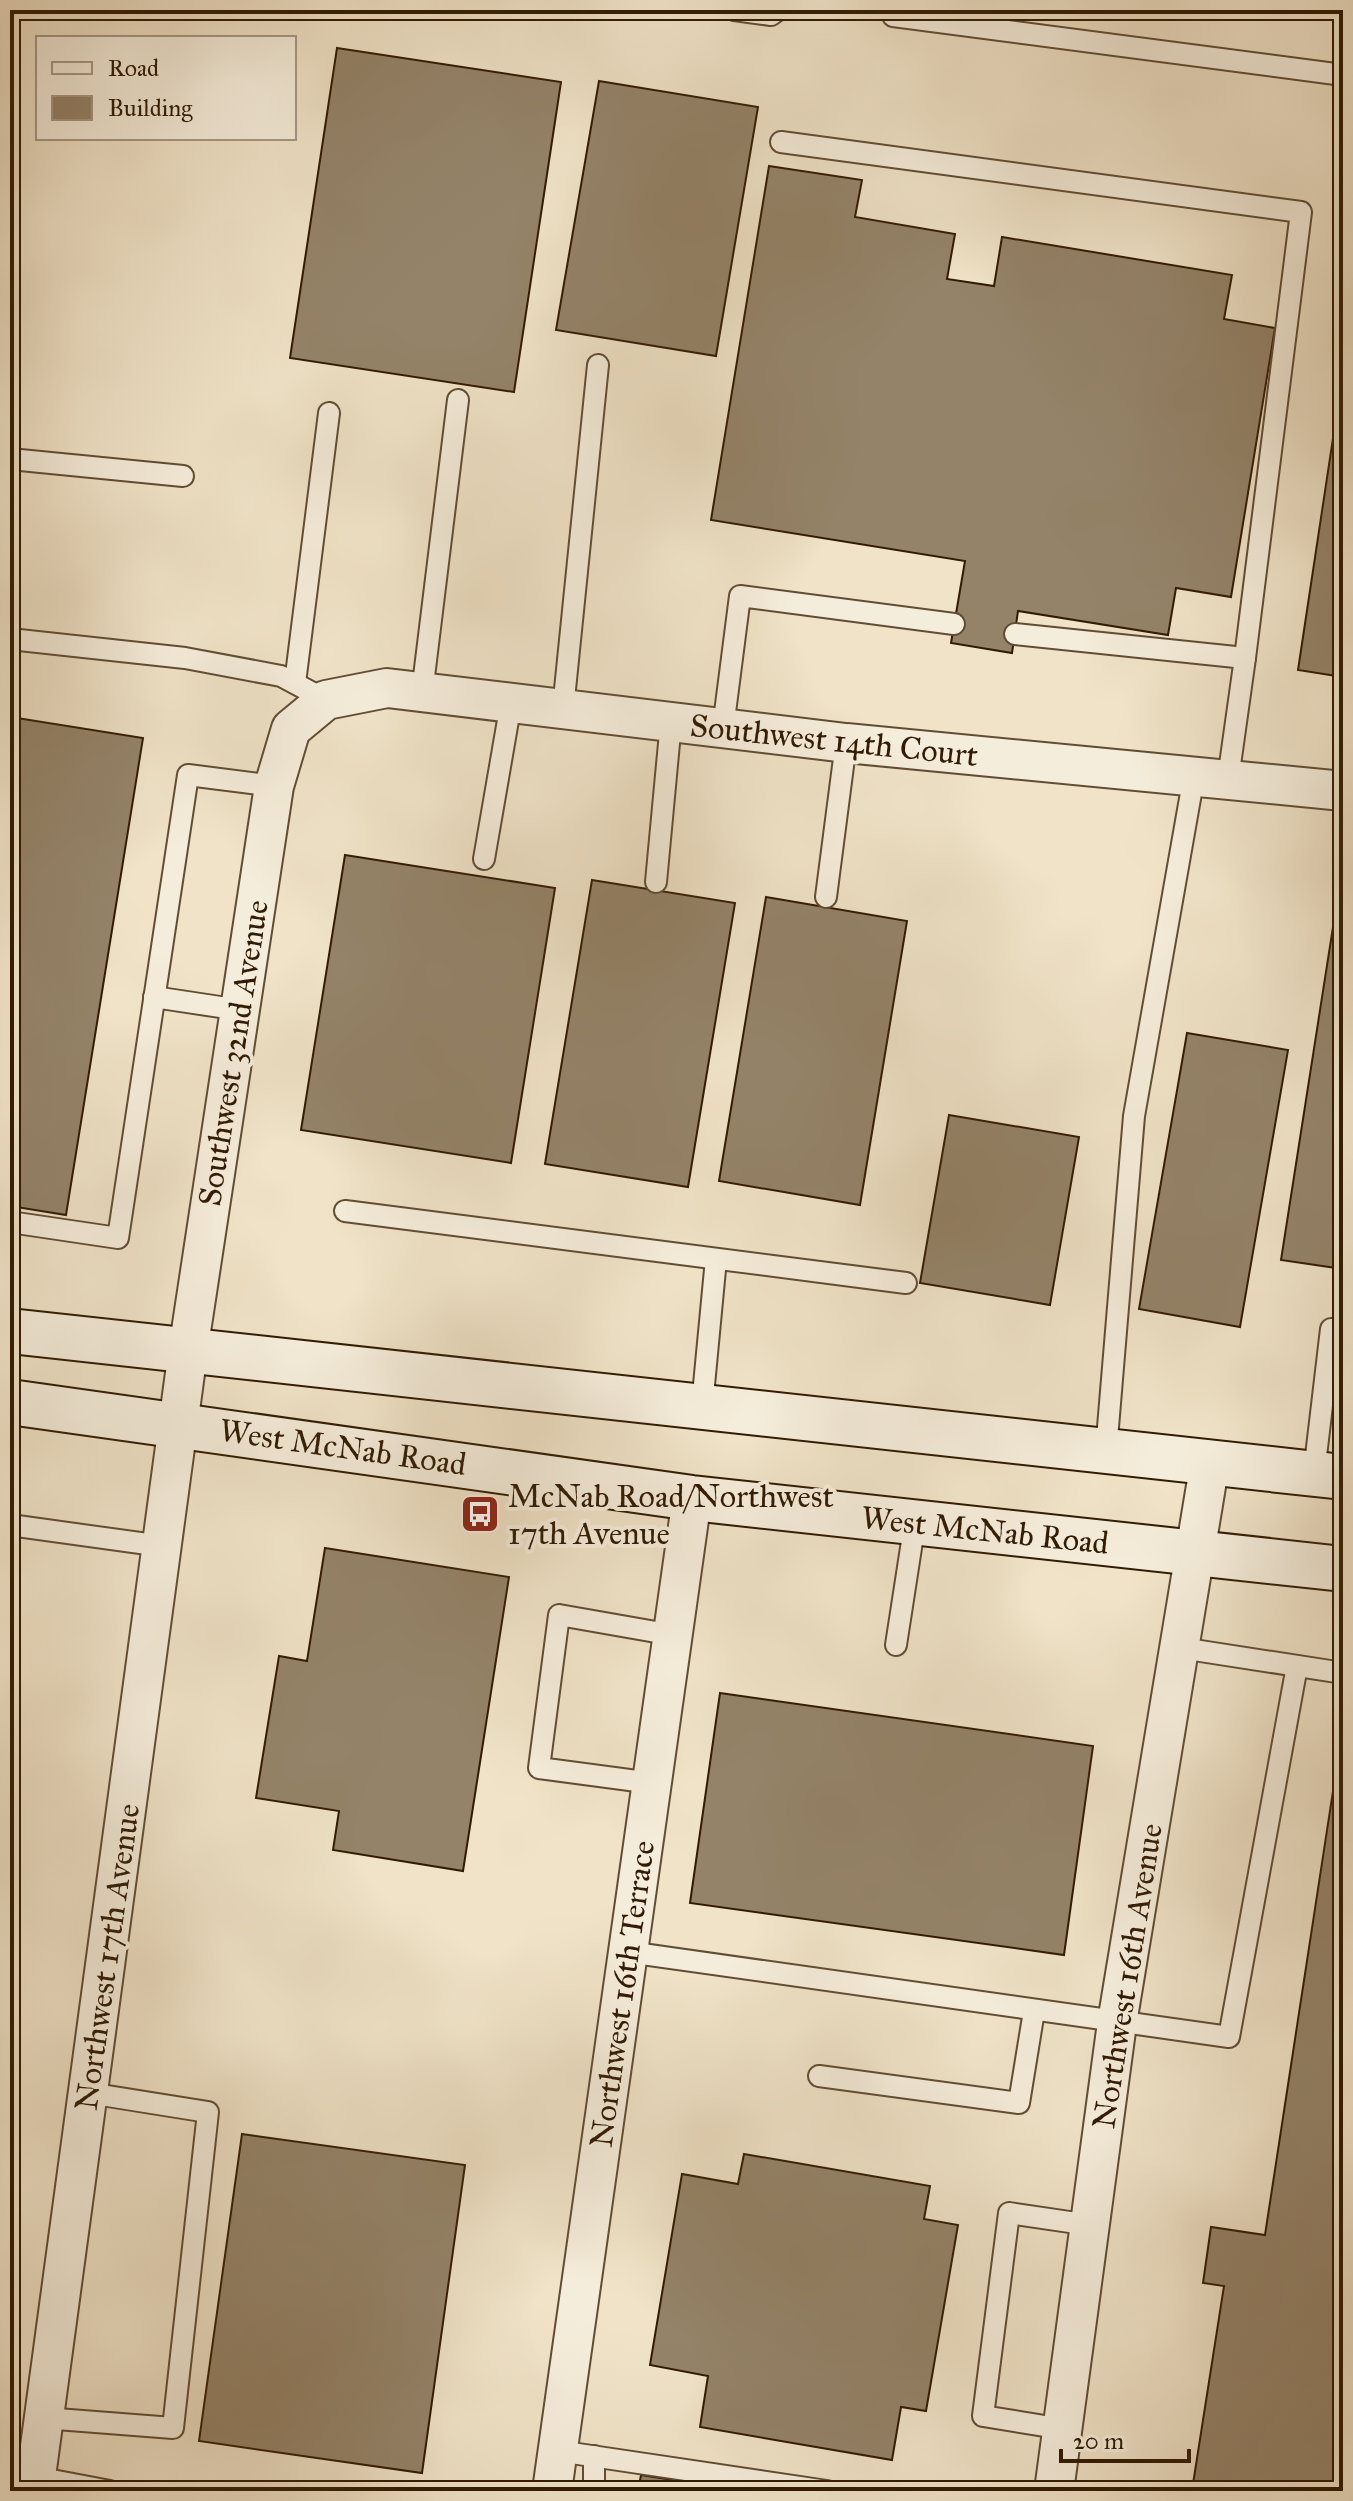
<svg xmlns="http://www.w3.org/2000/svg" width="1353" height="2501" viewBox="0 0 1353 2501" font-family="'IM FELL Great Primer',serif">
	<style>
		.building { fill: #948369; stroke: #311b03; stroke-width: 2 }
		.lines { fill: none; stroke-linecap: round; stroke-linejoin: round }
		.service-casing { stroke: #614d34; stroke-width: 24 }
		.minor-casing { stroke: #614d34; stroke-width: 42 }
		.secondary-casing { stroke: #311b03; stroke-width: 48 }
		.service { stroke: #f5eddb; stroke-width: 20 }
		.minor { stroke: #f5eddb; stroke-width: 38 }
		.secondary { stroke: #f5eddb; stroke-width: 44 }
		.labels { text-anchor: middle; stroke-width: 8; stroke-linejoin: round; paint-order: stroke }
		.street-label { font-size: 32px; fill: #311b03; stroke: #f5eddb }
		.poi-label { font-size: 32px; fill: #311b03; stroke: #f5eddb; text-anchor: start }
	</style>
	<rect width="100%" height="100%" fill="#f0e3c8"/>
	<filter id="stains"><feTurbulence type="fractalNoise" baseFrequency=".0025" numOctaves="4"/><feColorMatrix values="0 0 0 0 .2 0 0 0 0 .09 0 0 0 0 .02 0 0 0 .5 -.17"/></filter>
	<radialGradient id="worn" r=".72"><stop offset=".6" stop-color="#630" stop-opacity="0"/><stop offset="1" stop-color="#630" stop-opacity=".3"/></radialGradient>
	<g class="building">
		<polygon points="337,48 561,82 514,392 290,358"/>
		<polygon points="599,81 758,107 716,356 556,330"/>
		<polygon points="769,166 862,180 855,217 955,234 947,279 994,286 1002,237 1232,275 1224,319 1275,328 1231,597 1176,588 1168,635 1018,611 1012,653 951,643 965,561 711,520"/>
		<polygon points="1343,372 1343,677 1298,670"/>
		<polygon points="17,718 143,738 66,1215 10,1206 10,1036 18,986 10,984 10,764"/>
		<polygon points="345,855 555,888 511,1163 301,1130"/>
		<polygon points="592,880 735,903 688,1187 545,1164"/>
		<polygon points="1338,895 1343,896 1343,1269 1281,1260"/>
		<polygon points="766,897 907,921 860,1205 719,1181"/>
		<polygon points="1187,1033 1288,1050 1240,1327 1139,1309"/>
		<polygon points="949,1115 1079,1137 1050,1305 920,1283"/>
		<polygon points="325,1548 509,1577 463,1871 333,1850 339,1811 256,1798 279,1656 307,1661"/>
		<polygon points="10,1581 17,1582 10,1629"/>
		<polygon points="720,1693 1093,1746 1064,1955 690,1903"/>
		<polygon points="1339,1752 1343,1752 1343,2491 1238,2491 1193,2484 1224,2286 1203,2283 1211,2227 1265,2235"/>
		<polygon points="242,2134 465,2165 422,2473 199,2441"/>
		<polygon points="744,2154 930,2186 924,2219 958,2225 926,2411 901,2407 892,2460 700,2427 708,2376 650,2365 682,2174 738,2184"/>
		<polygon points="641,2475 744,2491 638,2491"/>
	</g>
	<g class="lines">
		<defs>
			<g id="service">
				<polyline points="734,10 771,15 778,10"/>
				<polyline points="893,10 893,16 1343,75"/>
				<polyline points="781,142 1301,212 1245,658"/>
				<polyline points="10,459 183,476"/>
				<polyline points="1015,634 1245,658 1228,779"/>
				<polyline points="10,639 185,658 281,676 326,700"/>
				<polyline points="295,683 329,413"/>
				<polyline points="422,693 458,400"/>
				<polyline points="563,709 598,365"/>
				<polyline points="723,728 740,596 954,624"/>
				<polyline points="484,859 511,703"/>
				<polyline points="656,882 671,722"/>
				<polyline points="826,897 846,743"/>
				<polyline points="154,997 240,1010"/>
				<polyline points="345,1211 906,1283"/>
				<polyline points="10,1222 118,1238 188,775 274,786"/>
				<polyline points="702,1406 716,1259"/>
				<polyline points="1106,1451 1134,1116 1194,776"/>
				<polyline points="1314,1473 1331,1329 1343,1330"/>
				<polyline points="10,1525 162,1546"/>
				<polyline points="896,1645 915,1522"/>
				<polyline points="1181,1648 1343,1673"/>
				<polyline points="652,1783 539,1768 559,1615 673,1635"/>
				<polyline points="628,1952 1229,2037 1297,1666"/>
				<polyline points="819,2076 1019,2103 1034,2011"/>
				<polyline points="44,2418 173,2428 208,2112 89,2093"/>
				<polyline points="1063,2429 983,2416 1009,2213 1090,2225"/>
				<polyline points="558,2451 827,2491"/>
				<polyline points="594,2456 594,2491"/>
				<polyline points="36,2477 110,2491"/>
			</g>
			<g id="minor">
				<polyline points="34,2491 188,1351 274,786 291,729 326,700 387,688 846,743 1343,791"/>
				<polyline points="552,2491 692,1498"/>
				<polyline points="1054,2491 1117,2023 1210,1462"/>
			</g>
			<g id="secondary">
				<polyline points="10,1331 1343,1477"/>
				<polyline points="10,1402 692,1498 1343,1569"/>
			</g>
		</defs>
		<use href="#service" class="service-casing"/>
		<use href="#minor" class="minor-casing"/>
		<use href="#secondary" class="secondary-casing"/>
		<use href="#service" class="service"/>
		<use href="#minor" class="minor"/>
		<use href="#secondary" class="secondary"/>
	</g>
	<defs>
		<symbol id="bus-square" viewBox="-11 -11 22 22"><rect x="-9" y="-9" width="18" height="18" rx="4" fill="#8f2418" stroke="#f5eddb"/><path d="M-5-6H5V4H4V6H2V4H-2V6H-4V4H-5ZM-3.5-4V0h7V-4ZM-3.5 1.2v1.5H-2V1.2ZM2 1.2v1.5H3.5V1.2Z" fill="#fff"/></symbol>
	</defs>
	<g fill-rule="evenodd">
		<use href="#bus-square" x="458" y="1492" width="44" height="44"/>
	</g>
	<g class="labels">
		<g class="street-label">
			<text transform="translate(834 740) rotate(6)" y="11">Southwest 14th Court</text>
			<text transform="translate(233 1053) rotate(-81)" y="11">Southwest 32nd Avenue</text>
			<text transform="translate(343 1447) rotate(8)" y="11">West McNab Road</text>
			<text transform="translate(985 1530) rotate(6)" y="11">West McNab Road</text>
			<text transform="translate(107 1957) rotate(-82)" y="11">Northwest 17th Avenue</text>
			<text transform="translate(1127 1976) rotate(-81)" y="11">Northwest 16th Avenue</text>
			<text transform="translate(622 1994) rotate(-82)" y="11">Northwest 16th Terrace</text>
		</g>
		<g class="poi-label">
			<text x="508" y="1507">McNab Road/Northwest<tspan x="508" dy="37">17th Avenue</tspan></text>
		</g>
	</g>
	<rect width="1353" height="2501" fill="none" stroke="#f0e3c8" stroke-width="40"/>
	<rect x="12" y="12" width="1329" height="2477" fill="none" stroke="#311b03" stroke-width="4"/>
	<rect x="20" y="20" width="1313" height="2461" fill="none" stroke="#311b03" stroke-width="2"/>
	<rect x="36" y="36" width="260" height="104" fill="#f5eddb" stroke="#a79985" stroke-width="2"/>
	<rect x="52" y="62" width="40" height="12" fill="#f5eddb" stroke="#a79985" stroke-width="2"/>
	<text x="108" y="76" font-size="24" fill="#311b03">Road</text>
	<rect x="52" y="96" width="40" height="24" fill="#948369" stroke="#a79985" stroke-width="2"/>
	<text x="108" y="116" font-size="24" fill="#311b03">Building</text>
	<path d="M1061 2449v12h128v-12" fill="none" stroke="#311b03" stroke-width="4"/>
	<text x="1073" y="2449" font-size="24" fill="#311b03" stroke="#f5eddb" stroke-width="6" paint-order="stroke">20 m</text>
	<rect width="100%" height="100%" filter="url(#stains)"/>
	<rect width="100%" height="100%" fill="url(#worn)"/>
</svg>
